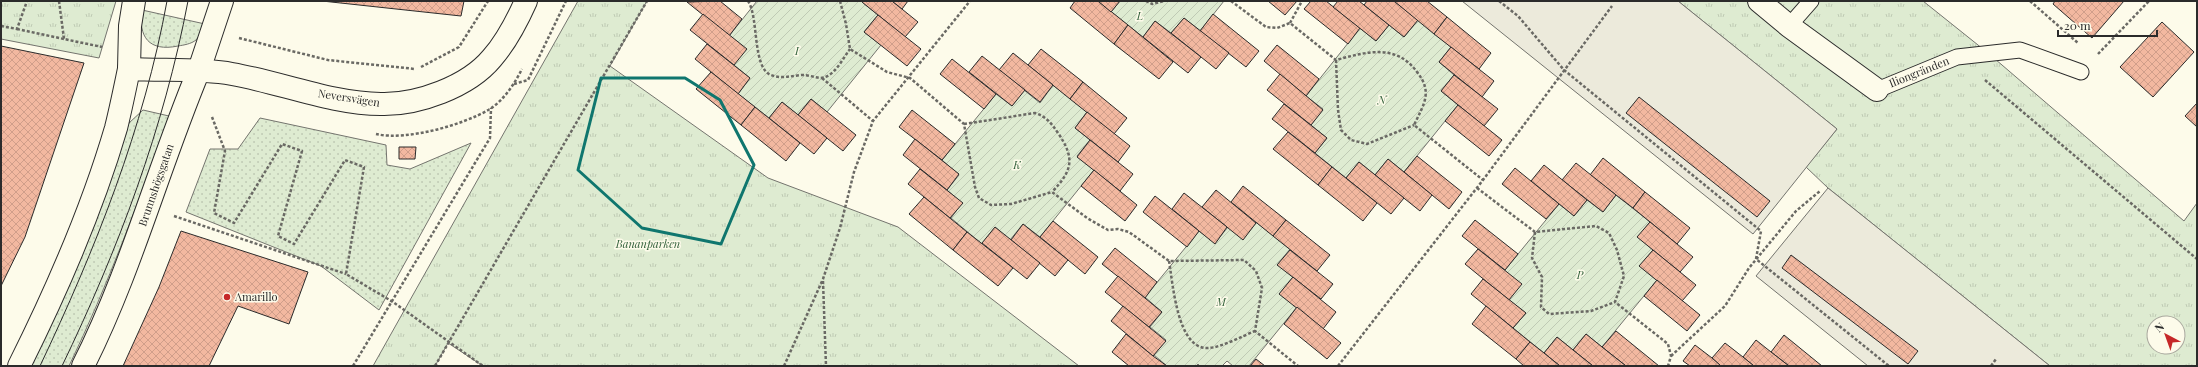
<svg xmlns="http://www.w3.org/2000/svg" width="2198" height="367" viewBox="0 0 2198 367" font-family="'Playfair Display',serif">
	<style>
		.grass { fill: url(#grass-dots); stroke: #74746e }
		.park { fill: url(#park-tufts); stroke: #74746e; fill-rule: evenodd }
		.garden { fill: url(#garden-furrows); stroke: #74746e }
		.parking { fill: #eceadb; stroke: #74746e }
		.building { fill: url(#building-cross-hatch); stroke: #2b2b2b }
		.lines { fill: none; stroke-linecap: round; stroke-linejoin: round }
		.service-casing { stroke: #2b2b2b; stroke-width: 17 }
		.minor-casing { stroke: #2b2b2b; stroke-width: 24 }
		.tertiary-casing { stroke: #2b2b2b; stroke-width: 24 }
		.path { stroke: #6a6964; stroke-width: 2.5; stroke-dasharray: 3 2; stroke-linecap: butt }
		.service { stroke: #fdfbea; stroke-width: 15 }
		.minor { stroke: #fdfbea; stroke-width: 22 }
		.tertiary { stroke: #fdfbea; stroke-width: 22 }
		.tram { stroke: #2b2b2b; stroke-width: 1 }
		.marked { fill: none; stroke: #0f766e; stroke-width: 3; stroke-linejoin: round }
		.poi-dot { fill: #c62828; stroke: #fdfbea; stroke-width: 1.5 }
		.labels { text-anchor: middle; stroke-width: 3; stroke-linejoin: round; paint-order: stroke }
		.park-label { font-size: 11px; font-style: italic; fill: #34623c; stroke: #fdfbea }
		.street-label { font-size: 11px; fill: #2b2b2b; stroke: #fdfbea }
		.poi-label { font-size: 11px; fill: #2b2b2b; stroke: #fdfbea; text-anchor: start }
	</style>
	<defs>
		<pattern id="grass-dots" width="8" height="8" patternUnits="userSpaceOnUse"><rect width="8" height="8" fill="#deebd1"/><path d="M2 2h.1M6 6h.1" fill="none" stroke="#bfcab4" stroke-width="1.8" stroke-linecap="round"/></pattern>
		<pattern id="park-tufts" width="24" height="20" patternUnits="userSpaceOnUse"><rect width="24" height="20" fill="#deebd1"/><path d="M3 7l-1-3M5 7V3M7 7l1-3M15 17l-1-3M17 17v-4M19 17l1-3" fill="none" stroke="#bfcab4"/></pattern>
		<pattern id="garden-furrows" width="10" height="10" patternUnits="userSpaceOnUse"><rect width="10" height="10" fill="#deebd1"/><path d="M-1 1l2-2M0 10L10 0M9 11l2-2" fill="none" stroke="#bfcab4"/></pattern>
		<pattern id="building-cross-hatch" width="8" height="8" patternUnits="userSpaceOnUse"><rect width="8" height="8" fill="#f2b8a0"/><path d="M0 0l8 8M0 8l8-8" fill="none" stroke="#d09e8a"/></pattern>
	</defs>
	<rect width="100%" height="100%" fill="#fdfbea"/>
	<g class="grass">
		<path d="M142 10 205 24C203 29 200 36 196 40 191 44 184 45 178 46 149 52 138 37 142 10Z"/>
		<path d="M143 110 169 116C139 201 108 285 69 366H30L110 176 129 123Z"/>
		<polygon points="260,118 386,145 387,165 410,169 471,143 379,310 321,266 186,212 210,149 238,149"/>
	</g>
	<g class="park">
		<polygon points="1,1 116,1 99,58 1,39"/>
		<polygon points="578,1 647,1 610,66 768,178 898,227 1079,366 483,366 448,343 435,366 373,366"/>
		<path d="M1678 1H1923L1988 53 2184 221 2197 203V366H2050L1828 188 1806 167 1837 129ZM2154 323H2178V347H2154Z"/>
	</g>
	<g class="garden">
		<polygon points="757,1 864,1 863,3 878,15 864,32 881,45 827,112 811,99 798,115 782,102 769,118 738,94 750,78 734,65 729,36"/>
		<polygon points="1120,1 1224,1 1200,31 1184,18 1171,33 1155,21 1143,37 1111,12"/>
		<polygon points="1418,20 1451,47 1439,62 1454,75 1441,91 1458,105 1404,172 1388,159 1375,175 1359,162 1346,178 1315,153 1327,138 1311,125 1323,109 1306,96 1360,28 1376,41 1389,25 1404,37"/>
		<polygon points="1053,85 1087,112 1075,128 1090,140 1077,156 1094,170 1040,237 1023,224 1010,240 995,227 982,244 951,218 962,203 947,190 959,175 942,160 996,94 1012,106 1024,90 1040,103"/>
		<polygon points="1616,195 1650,222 1638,237 1653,250 1640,266 1657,280 1602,347 1586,334 1573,350 1557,337 1544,353 1513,328 1526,313 1509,300 1505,270 1559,204 1574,216 1587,200 1603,212"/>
		<polygon points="1256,222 1290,249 1278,264 1293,277 1280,293 1297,307 1249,366 1233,366 1227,361 1222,366 1200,366 1198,364 1196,366 1167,366 1154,355 1166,340 1150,327 1162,312 1145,297 1199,231 1215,243 1228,227 1243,239"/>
	</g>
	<g class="parking">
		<polygon points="1462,1 1678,1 1837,129 1753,234"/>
		<polygon points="1828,188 2050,366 1868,366 1756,276"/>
	</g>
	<g class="building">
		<polygon points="322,1 464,1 461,16"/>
		<polygon points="720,1 742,19 729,36 687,2"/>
		<polygon points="864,1 892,1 918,22 905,37 862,2"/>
		<polygon points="892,1 908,1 902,9"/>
		<polygon points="1075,1 1098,1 1128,25 1114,44 1070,8"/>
		<polygon points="1098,1 1120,1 1111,12"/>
		<polygon points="1268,1 1297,1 1285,15"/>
		<polygon points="1311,1 1326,1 1360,28 1348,44 1304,9"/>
		<polygon points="1338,1 1359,1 1389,25 1376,41 1333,7"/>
		<polygon points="1367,1 1394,1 1418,20 1404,37 1364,5"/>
		<polygon points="1394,1 1427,1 1447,17 1434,34"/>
		<polygon points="2055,1 2124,1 2092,38 2053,4"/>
		<polygon points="703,14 747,49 734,65 690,30"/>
		<polygon points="1213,14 1259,51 1246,67 1200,31"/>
		<polygon points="878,15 921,49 907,66 864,32"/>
		<polygon points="1447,17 1491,53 1479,69 1434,34"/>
		<polygon points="1184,18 1229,53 1216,69 1171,33"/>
		<polygon points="1155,21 1201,57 1188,73 1143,37"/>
		<polygon points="2162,22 2194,52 2153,97 2120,67"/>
		<polygon points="1128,25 1173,62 1159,79 1114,44"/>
		<polygon points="707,44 750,78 738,94 695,59"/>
		<polygon points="1277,45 1319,79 1306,96 1264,61"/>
		<polygon points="1,46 84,63 25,237 1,286"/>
		<polygon points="1451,47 1494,81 1482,97 1439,62"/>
		<polygon points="1041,49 1083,82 1070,99 1028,65"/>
		<polygon points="1013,53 1053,85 1040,102 999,70"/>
		<polygon points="982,56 1025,90 1012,106 969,72"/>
		<polygon points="952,59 996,94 984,109 940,74"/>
		<polygon points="711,72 755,107 741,125 696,89"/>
		<polygon points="1280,74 1323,110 1311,125 1267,90"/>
		<polygon points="1454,75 1498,109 1484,126 1441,91"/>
		<polygon points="1083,82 1127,118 1114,134 1070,99"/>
		<polygon points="1639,97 1770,201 1757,217 1626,113"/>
		<polygon points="811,99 856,135 843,151 798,115"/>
		<polygon points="782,102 827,138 814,154 769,118"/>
		<polygon points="2197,103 2197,127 2185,116"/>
		<polygon points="1284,104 1327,138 1315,153 1272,119"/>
		<polygon points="1458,105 1502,140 1489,156 1445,121"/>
		<polygon points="755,107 800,143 786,161 741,125"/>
		<polygon points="912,110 955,144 942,160 899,127"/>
		<polygon points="1087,112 1130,146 1118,162 1075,128"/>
		<polygon points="1288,132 1332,167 1318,185 1273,149"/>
		<polygon points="915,139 959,174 947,190 903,155"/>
		<polygon points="1090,140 1133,174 1120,191 1077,157"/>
		<polygon points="399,147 416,147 415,159 399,159"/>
		<polygon points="1417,156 1462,192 1449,209 1404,172"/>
		<polygon points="1603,158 1645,192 1633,208 1590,175"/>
		<polygon points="1388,159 1432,195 1420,211 1375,175"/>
		<polygon points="1359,162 1404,198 1391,214 1346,178"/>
		<polygon points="1576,163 1616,195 1603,212 1562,180"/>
		<polygon points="1544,165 1587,200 1574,216 1531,181"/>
		<polygon points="1332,167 1377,203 1363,221 1318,185"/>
		<polygon points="1515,168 1559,204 1546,219 1502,184"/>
		<polygon points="920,169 963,203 950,218 908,184"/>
		<polygon points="1094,170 1137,205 1125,221 1081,186"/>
		<polygon points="1243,186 1286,220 1273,236 1231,202"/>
		<polygon points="1216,190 1256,223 1243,240 1202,207"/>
		<polygon points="1645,192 1690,228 1677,244 1633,208"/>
		<polygon points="1184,193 1227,227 1215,244 1172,209"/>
		<polygon points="1155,196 1199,231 1187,247 1143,212"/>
		<polygon points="924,197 967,232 953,250 909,214"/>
		<polygon points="1286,220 1330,255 1317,271 1273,236"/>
		<polygon points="1475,220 1518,254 1505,270 1462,236"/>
		<polygon points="1053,221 1098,257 1085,274 1040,237"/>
		<polygon points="1650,222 1693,257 1680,272 1637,237"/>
		<polygon points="1023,224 1068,260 1055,276 1011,240"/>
		<polygon points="995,227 1040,263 1027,279 982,243"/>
		<polygon points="181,231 308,272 289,324 238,306 209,366 123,366 159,287"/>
		<polygon points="967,232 1013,268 998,286 953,250"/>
		<polygon points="1115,248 1157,282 1145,298 1102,264"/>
		<polygon points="1478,249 1522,284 1509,300 1465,264"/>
		<polygon points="1290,250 1333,284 1321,299 1277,265"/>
		<polygon points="1653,250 1696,285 1682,301 1639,266"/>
		<polygon points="1791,255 1918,351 1908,364 1782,268"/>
		<polygon points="1118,276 1162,312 1149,327 1105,292"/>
		<polygon points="1293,277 1336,312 1323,329 1279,294"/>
		<polygon points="1483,279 1526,313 1513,328 1471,294"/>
		<polygon points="1657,280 1700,315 1687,331 1644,296"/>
		<polygon points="1123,306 1166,341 1153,356 1111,321"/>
		<polygon points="1486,306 1530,342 1516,359 1472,324"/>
		<polygon points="1297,307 1341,343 1327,359 1284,324"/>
		<polygon points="1616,331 1659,366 1626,366 1602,347"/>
		<polygon points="1126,334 1153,356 1167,366 1129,366 1112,352"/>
		<polygon points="1586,334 1602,347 1626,366 1593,366 1573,350"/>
		<polygon points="1784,335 1822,366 1789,366 1771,352"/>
		<polygon points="1557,337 1573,350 1593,366 1560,366 1544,353"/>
		<polygon points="1756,340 1771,352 1789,366 1754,366 1743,357"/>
		<polygon points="1530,342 1544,353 1560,366 1524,366 1516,359"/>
		<polygon points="1725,343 1743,357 1754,366 1721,366 1712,358"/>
		<polygon points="1695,345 1712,358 1721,366 1690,366 1683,361"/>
		<polygon points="1256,359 1265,366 1250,366"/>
	</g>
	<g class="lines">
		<defs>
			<g id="service">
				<polyline points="1789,26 1811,1"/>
				<polyline points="1877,90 1957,57 2020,50 2081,72"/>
			</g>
			<g id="minor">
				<polyline points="1759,1 1789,26 1877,90"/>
				<polyline points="129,69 130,26 134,1"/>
				<polyline points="199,70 222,1"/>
			</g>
			<g id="tertiary">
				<path d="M19 366C57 290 92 210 116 128 121 108 125 88 129 69 164 71 198 68 232 74 279 82 333 104 381 104 417 105 468 87 492 58 507 41 517 21 526 1"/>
				<path d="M83 366C131 271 158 168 199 70"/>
			</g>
		</defs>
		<use href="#service" class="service-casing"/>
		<use href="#minor" class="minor-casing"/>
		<use href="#tertiary" class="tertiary-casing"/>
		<g class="path">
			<polyline points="59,1 64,39 102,47"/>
			<path d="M748 1C759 17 752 68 771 75 781 79 791 76 802 75 808 75 814 77 820 78 834 78 843 58 850 49"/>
			<polyline points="840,1 846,24 850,49 887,72 910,78 964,124 975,187 979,198 991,205 1011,204 1052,192 1087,218 1108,230 1118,229 1129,232 1169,261 1244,260 1256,271 1262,288 1255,331 1298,366"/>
			<polyline points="1146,1 1152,4 1164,1"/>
			<path d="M1231 1 1266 27 1277 28 1290 23 1336 60C1366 52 1396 43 1417 72 1433 92 1424 104 1414 125L1483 180"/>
			<polyline points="1499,1 1518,16 1564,70 1761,231 1756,259 1889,366"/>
			<polyline points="2030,1 2078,43"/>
			<polyline points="1290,23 1302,1"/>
			<polyline points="1,26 17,29 27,1"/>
			<polyline points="17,29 64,39"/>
			<polyline points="239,38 328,60 415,69"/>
			<polyline points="2098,54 2149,1"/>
			<polyline points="1336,60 1338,110 1341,130 1351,140 1367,144 1414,125"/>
			<polyline points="421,67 459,47 488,1"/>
			<polyline points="822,78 873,121"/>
			<polyline points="1985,80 2197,259"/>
			<polyline points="514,84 528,80 566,1"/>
			<polyline points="212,117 225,151 214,213 234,223 282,144 302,151 278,236 294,244 345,160 364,167 346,274 393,302 483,366"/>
			<path d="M964 124 1035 113C1047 117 1051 123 1058 133 1075 158 1073 170 1052 192"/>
			<path d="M376 134C407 141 463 125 490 109 504 100 515 83 522 69"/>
			<polyline points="1477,188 1535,232 1596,226 1609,233 1617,250 1624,276 1615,302 1668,344 1671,356 1668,366"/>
			<polyline points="174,216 346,274"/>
			<polyline points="1535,232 1532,258 1542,277 1541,307 1549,314 1591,311 1615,302"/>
			<path d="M1169 261C1173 283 1177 351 1209 348 1222 347 1243 336 1255 331"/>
			<polyline points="823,281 826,366"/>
			<polyline points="1671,356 1725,306 1749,268 1796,211 1820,191"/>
			<polyline points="353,366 490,138 491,108"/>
			<polyline points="435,366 647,1"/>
			<polyline points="784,366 823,279 840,228 854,172 873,121 970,1"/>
			<polyline points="1338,366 1483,180 1612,6"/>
			<polyline points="1991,366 1996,359"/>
		</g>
		<use href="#service" class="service"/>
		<use href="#minor" class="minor"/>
		<use href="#tertiary" class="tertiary"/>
		<g class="tram">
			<path d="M40 366C95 250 144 128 167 1"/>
			<path d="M62 366C118 250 164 128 188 1"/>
		</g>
	</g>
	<path class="marked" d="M601 78H685L720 100 754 165 721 244 642 228 578 170Z"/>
	<circle class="poi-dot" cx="227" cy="297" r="4"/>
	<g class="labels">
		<g class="park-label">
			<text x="1140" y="20">L</text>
			<text x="797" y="55">I</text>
			<text x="1382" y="104">N</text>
			<text x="1017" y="169">K</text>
			<text x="648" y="248">Bananparken</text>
			<text x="1580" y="279">P</text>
			<text x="1221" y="306">M</text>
		</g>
		<g class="street-label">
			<text transform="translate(1919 72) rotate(-22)" y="4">Iliongränden</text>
			<text transform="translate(349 98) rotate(9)" y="4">Neversvägen</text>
			<text transform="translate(156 185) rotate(-71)" y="4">Brunnshögsgatan</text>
		</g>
		<g class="poi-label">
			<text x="235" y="301">Amarillo</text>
		</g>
	</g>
	<rect width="2198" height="367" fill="none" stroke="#2b2b2b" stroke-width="4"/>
	<g transform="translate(2166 335) rotate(319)"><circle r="19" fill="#fdfbea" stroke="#a9a89e"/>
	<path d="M0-3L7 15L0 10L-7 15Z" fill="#c62828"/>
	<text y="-6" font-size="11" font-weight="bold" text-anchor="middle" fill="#2b2b2b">N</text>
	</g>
	<path d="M2058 30v6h99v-6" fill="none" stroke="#2b2b2b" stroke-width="2"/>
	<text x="2064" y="30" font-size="12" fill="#2b2b2b" stroke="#fdfbea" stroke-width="3" paint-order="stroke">20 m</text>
</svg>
